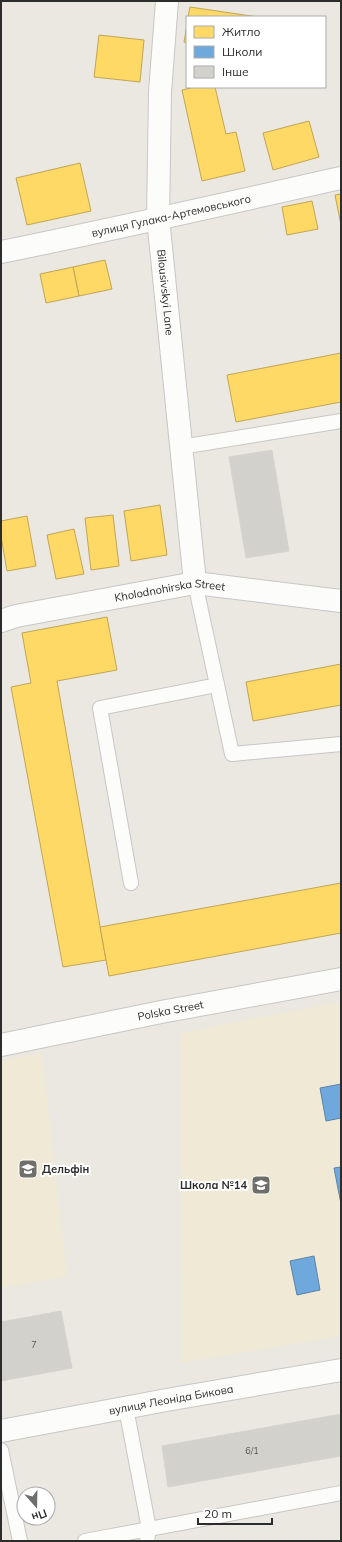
<svg xmlns="http://www.w3.org/2000/svg" width="342" height="1542" viewBox="0 0 342 1542" font-family="Mulish,sans-serif">
	<style>
		.education { fill: #efe9d5 }
		.homes { fill: #ffd966; stroke: #c0a555 }
		.schools { fill: #6fa8dc; stroke: #5b83a7 }
		.building { fill: #d3d1cc; stroke: #d6d3cd }
		.lines { fill: none; stroke-linecap: round; stroke-linejoin: round }
		.lane-casing { stroke: #c8c7c7; stroke-width: 16 }
		.street-casing { stroke: #c8c7c7; stroke-width: 24 }
		.lane { stroke: #fcfcfa; stroke-width: 14 }
		.street { stroke: #fcfcfa; stroke-width: 22 }
		.labels { text-anchor: middle; stroke-width: 4; stroke-linejoin: round; paint-order: stroke }
		.number-label { font-size: 9px; fill: #565655 }
		.street-label { font-size: 11px; fill: #2c2c2c; stroke: #fff }
		.poi-label { font-size: 11px; font-weight: bold; fill: #2c2c2c; stroke: #fff; text-anchor: start }
	</style>
	<rect width="100%" height="100%" fill="#ebe8e1"/>
	<g class="education">
		<polygon points="341,1002 341,1336 181,1363 180,1033"/>
		<polygon points="42,1053 67,1276 1,1288 1,1061"/>
	</g>
	<g class="homes">
		<polygon points="190,7 258,17 188,17"/>
		<polygon points="187,25 187,43 184,42"/>
		<polygon points="99,35 144,40 140,82 94,77"/>
		<polygon points="195,87 215,87 226,134 236,132 245,171 202,181 182,90"/>
		<polygon points="309,121 319,157 273,170 263,133"/>
		<polygon points="80,163 91,211 27,225 16,178"/>
		<polygon points="341,194 341,225 335,195"/>
		<polygon points="312,201 318,229 287,235 282,207"/>
		<polygon points="105,260 112,289 79,296 73,267"/>
		<polygon points="73,267 79,296 46,303 40,274"/>
		<polygon points="341,353 341,402 236,422 227,375"/>
		<polygon points="160,505 167,555 131,561 124,511"/>
		<polygon points="113,515 119,566 91,570 85,518"/>
		<polygon points="27,516 36,566 7,571 1,536 1,521"/>
		<polygon points="74,529 84,574 56,579 47,535"/>
		<polygon points="107,617 117,670 57,681 106,960 63,967 11,687 31,683 22,633"/>
		<polygon points="341,664 341,705 253,721 246,682"/>
		<polygon points="341,883 341,933 109,976 100,927"/>
	</g>
	<g class="schools">
		<polygon points="341,1084 341,1118 326,1121 320,1088"/>
		<polygon points="341,1167 341,1204 334,1168"/>
		<polygon points="314,1256 320,1290 297,1295 290,1261"/>
	</g>
	<g class="building">
		<polygon points="272,450 289,551 246,558 229,457"/>
		<polygon points="61,1311 72,1368 1,1381 1,1322"/>
		<polygon points="341,1414 341,1456 168,1487 162,1446"/>
	</g>
	<g class="lines">
		<defs>
			<g id="lane">
				<polyline points="181,447 341,421"/>
				<polyline points="195,583 232,754 341,744"/>
				<polyline points="131,883 100,708 217,685"/>
				<polyline points="126,1408 149,1529 147,1541"/>
				<polyline points="1,1450 20,1541"/>
				<polyline points="85,1541 341,1493"/>
			</g>
			<g id="street">
				<path id="s1" d="M167 1 160 92 158 218 195 583"/>
				<path id="s2" d="M1 252C115 229 228 203 341 178"/>
				<path id="s3" d="M1 621 16 616 195 583 341 601"/>
				<path id="s4" d="M1 1045 161 1012 341 979"/>
				<path id="s5" d="M1 1431 172 1399 341 1370"/>
			</g>
		</defs>
		<use href="#lane" class="lane-casing"/>
		<use href="#street" class="street-casing"/>
		<use href="#lane" class="lane"/>
		<use href="#street" class="street"/>
	</g>
	<defs>
		<symbol id="school-square" viewBox="-11 -11 22 22"><rect x="-9" y="-9" width="18" height="18" rx="4" fill="#6f6e6b" stroke="#fff"/><path d="M0-5L7-2L0 1L-7-2ZM-4 1L0 2.5L4 1V4Q0 6-4 4Z" fill="#fff"/></symbol>
	</defs>
	<g fill-rule="evenodd">
		<use href="#school-square" x="17" y="1158" width="22" height="22"/>
		<use href="#school-square" x="250" y="1174" width="22" height="22"/>
	</g>
	<g class="labels">
		<g class="number-label">
			<text x="34" y="1348">7</text>
			<text x="252" y="1454">6/1</text>
		</g>
		<g class="street-label">
			<text dy="4" stroke="none"><textPath href="#s2" startOffset="174">вулиця Гулака-Артемовського</textPath></text>
			<text dy="4" stroke="none"><textPath href="#s1" startOffset="292">Bilousivskyi Lane</textPath></text>
			<text dy="4" stroke="none"><textPath href="#s3" startOffset="172">Kholodnohirska Street</textPath></text>
			<text dy="4" stroke="none"><textPath href="#s4" startOffset="173">Polska Street</textPath></text>
			<text dy="4" stroke="none"><textPath href="#s5" startOffset="173">вулиця Леоніда Бикова</textPath></text>
		</g>
		<g class="poi-label">
			<text x="42" y="1173">Дельфін</text>
			<text x="247" y="1189" text-anchor="end">Школа №14</text>
		</g>
	</g>
	<rect width="342" height="1542" fill="none" stroke="#2c2c2c" stroke-width="4"/>
	<rect x="186" y="16" width="140" height="72" fill="#ffffff" stroke="#ababab"/>
	<rect x="194" y="26" width="20" height="12" fill="#ffd966" stroke="#ababab"/>
	<text x="222" y="36" font-size="12" fill="#2c2c2c">Житло</text>
	<rect x="194" y="46" width="20" height="12" fill="#6fa8dc" stroke="#ababab"/>
	<text x="222" y="56" font-size="12" fill="#2c2c2c">Школи</text>
	<rect x="194" y="66" width="20" height="12" fill="#d3d1cc" stroke="#ababab"/>
	<text x="222" y="76" font-size="12" fill="#2c2c2c">Інше</text>
	<g transform="translate(36 1506) rotate(160)"><circle r="19" fill="#ffffff" stroke="#ababab"/>
	<path d="M0-3L7 15L0 10L-7 15Z" fill="#6f6e6b"/>
	<text y="-6" font-size="11" font-weight="bold" text-anchor="middle" fill="#2c2c2c">Пн</text>
	</g>
	<path d="M198 1518v6h74v-6" fill="none" stroke="#2c2c2c" stroke-width="2"/>
	<text x="204" y="1518" font-size="12" fill="#2c2c2c" stroke="#ffffff" stroke-width="3" paint-order="stroke">20 m</text>
</svg>
